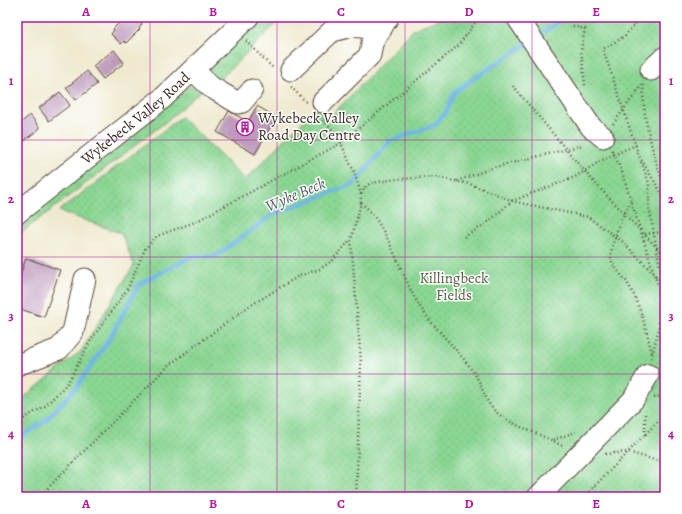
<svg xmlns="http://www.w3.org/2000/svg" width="682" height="514" viewBox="0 0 682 514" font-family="Alegreya,serif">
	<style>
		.grass { fill: url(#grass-tufts); stroke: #628058 }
		.park { fill: url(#park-dots); stroke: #628058 }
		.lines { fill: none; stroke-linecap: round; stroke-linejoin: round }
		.stream { stroke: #6fb6e6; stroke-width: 4.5 }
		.building { fill: #be9bbd }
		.minor-casing { stroke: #564739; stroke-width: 23 }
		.path { stroke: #564739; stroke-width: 2.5; stroke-dasharray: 1 3; stroke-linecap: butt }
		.minor { stroke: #fff; stroke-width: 21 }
		.grid { fill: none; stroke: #b5179e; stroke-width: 1; stroke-opacity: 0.55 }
		.labels { text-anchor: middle; stroke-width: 3; stroke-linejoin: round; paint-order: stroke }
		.street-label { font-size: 15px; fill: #3b2a1e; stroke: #fff }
		.poi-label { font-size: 15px; fill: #3b2a1e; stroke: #fff; text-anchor: start }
		.park-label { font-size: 15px; fill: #535e41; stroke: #fff }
		.water-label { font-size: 16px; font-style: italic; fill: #4d5b64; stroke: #fff }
		.neatline { fill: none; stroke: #b5179e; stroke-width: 1.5 }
		.grid-label { font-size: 13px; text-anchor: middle; font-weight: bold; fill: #b5179e }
	</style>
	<defs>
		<pattern id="grass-tufts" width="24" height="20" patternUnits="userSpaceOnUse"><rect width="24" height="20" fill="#8ad693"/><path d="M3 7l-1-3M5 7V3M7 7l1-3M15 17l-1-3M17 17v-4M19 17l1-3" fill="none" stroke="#78b87e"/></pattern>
		<pattern id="park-dots" width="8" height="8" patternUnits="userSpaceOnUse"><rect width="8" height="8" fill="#8ad693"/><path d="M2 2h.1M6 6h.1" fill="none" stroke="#78b87e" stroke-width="1.8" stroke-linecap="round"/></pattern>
	</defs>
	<rect width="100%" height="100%" fill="#fff"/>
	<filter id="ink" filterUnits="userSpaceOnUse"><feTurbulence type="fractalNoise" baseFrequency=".025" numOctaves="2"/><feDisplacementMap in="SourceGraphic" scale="8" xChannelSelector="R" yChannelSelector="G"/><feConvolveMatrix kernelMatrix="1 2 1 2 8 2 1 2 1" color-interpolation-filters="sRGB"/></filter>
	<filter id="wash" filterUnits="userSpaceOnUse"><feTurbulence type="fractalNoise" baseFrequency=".012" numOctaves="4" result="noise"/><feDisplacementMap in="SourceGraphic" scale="16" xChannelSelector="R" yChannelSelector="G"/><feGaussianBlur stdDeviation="0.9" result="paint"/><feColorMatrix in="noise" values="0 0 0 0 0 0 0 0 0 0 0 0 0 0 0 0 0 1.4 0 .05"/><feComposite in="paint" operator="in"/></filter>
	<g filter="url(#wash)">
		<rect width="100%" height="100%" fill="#efe9cf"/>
		<g class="grass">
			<polygon points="263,17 283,17 215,84 209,72 210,67"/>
			<polygon points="188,87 196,87 202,90 163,124 17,236 17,221"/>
		</g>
		<polygon class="park" points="444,17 665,17 665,497 17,497 17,403 81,351 134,265 121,233 59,211 181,117 245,180 316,108 329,118 414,29"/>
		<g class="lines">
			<g class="stream">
				<polyline points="537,37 565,17"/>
				<polyline points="17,440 46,420 76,388 110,338 139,284 191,257 216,256 274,214 354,184 390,141 435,125 446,111 454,93 464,85 528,43"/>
			</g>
		</g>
		<g id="blocks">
			<g class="building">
				<polygon points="125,17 135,17 142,24 139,28 140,29 126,43 124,41 121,44 111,34 114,30 113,29"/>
				<polygon points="114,50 124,63 103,79 93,66"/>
				<polygon points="87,71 97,84 76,100 66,88"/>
				<polygon points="60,92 70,105 49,121 39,108"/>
				<polygon points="257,106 276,117 255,154 217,132 229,111 248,122"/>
				<polygon points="30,115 40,128 19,145 17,142 17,126"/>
				<polygon points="26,258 60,270 44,317 17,308 17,284"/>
			</g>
		</g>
	</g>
	<g filter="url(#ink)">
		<use href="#blocks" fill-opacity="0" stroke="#564739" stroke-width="1"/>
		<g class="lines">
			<defs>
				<g id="minor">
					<polyline points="517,17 591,127 603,137"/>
					<polyline points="193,70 211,87 238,103 242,102 252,90"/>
					<polyline points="291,70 332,31 352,26 381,29"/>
					<polyline points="651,70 665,57"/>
					<polyline points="323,102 370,55 372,43 388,17"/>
					<path id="s1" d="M17 213 163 98 248 17"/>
					<polyline points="17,365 59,349 73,332 85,279"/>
					<polyline points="538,497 633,400 648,375"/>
				</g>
			</defs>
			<use href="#minor" class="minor-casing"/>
			<g class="path">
				<polyline points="641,17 625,36 603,49 639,156 665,199"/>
				<polyline points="573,26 585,29 581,50 585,85"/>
				<polyline points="246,41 274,69"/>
				<path d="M644 85C640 110 655 163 665 187"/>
				<polyline points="513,86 591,179 665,256"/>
				<polyline points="291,87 306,102"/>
				<polyline points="323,120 334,131 341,143 354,172 361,194 361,203 351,240 361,362 356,497"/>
				<polyline points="613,124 642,85"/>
				<polyline points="612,150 622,172 659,289 659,329 651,358"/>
				<polyline points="641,162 649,183 649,207 663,283"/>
				<polyline points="457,181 495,167 584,145"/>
				<polyline points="361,194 366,186 371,183 397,179 435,177 470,184 516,202 588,217 623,242 665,285"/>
				<path d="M631 201C624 212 610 245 611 258 612 267 624 276 628 284 640 304 646 329 652 353"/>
				<path d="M361 203C386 222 400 272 416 300 432 328 459 349 476 376 483 388 486 404 497 413 516 428 543 434 564 447"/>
				<polyline points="645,234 665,232"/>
				<polyline points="464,237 487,223 512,201 575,177 604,159 636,145"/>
				<polyline points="654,398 665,394"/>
				<path d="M17 423 46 405 67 384 91 340 128 288 145 249 157 236 195 222 341 143 459 45C465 35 474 27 477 17"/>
				<polyline points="645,435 645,412"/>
				<polyline points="553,440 576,432"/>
				<polyline points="605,454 628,452 665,463"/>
				<polyline points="39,497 169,365 248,307 299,276 320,269 333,260 350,240"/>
				<polyline points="584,497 665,414"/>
			</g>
			<use href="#minor" class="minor"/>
		</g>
	</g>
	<path class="grid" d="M150 17V497M277 17V497M405 17V497M532 17V497M17 140H665M17 257H665M17 374H665"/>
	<defs>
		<symbol id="building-ring" viewBox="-11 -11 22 22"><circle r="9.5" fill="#fff" stroke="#b5179e" stroke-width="1.5"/><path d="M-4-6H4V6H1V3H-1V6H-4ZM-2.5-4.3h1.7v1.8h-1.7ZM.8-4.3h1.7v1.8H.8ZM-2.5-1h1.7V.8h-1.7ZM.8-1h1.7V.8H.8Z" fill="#b5179e"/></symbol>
	</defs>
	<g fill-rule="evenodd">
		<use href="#building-ring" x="235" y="117" width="20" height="20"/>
	</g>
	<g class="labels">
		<g class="street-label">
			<text dy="5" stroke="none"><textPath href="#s1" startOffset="152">Wykebeck Valley Road</textPath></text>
		</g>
		<g class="poi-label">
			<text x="258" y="123">Wykebeck Valley<tspan x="258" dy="17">Road Day Centre</tspan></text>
		</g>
		<g class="park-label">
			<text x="454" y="283">Killingbeck<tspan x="454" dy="17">Fields</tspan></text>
		</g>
		<g class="water-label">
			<text transform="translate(295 194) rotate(-23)" y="6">Wyke Beck</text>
		</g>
	</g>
	<rect width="682" height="514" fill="none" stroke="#fff" stroke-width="44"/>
	<rect x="22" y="22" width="638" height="470" class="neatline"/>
	<g class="grid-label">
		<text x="86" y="16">A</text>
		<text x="213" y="16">B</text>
		<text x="341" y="16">C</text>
		<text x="469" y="16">D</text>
		<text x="596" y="16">E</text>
		<text x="11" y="85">1</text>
		<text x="671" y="85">1</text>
		<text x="11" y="203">2</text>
		<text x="671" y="203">2</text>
		<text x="11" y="320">3</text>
		<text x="671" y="320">3</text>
		<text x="11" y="438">4</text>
		<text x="671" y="438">4</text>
		<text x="86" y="508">A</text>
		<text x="213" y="508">B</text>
		<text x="341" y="508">C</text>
		<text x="469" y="508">D</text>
		<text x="596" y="508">E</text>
	</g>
</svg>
